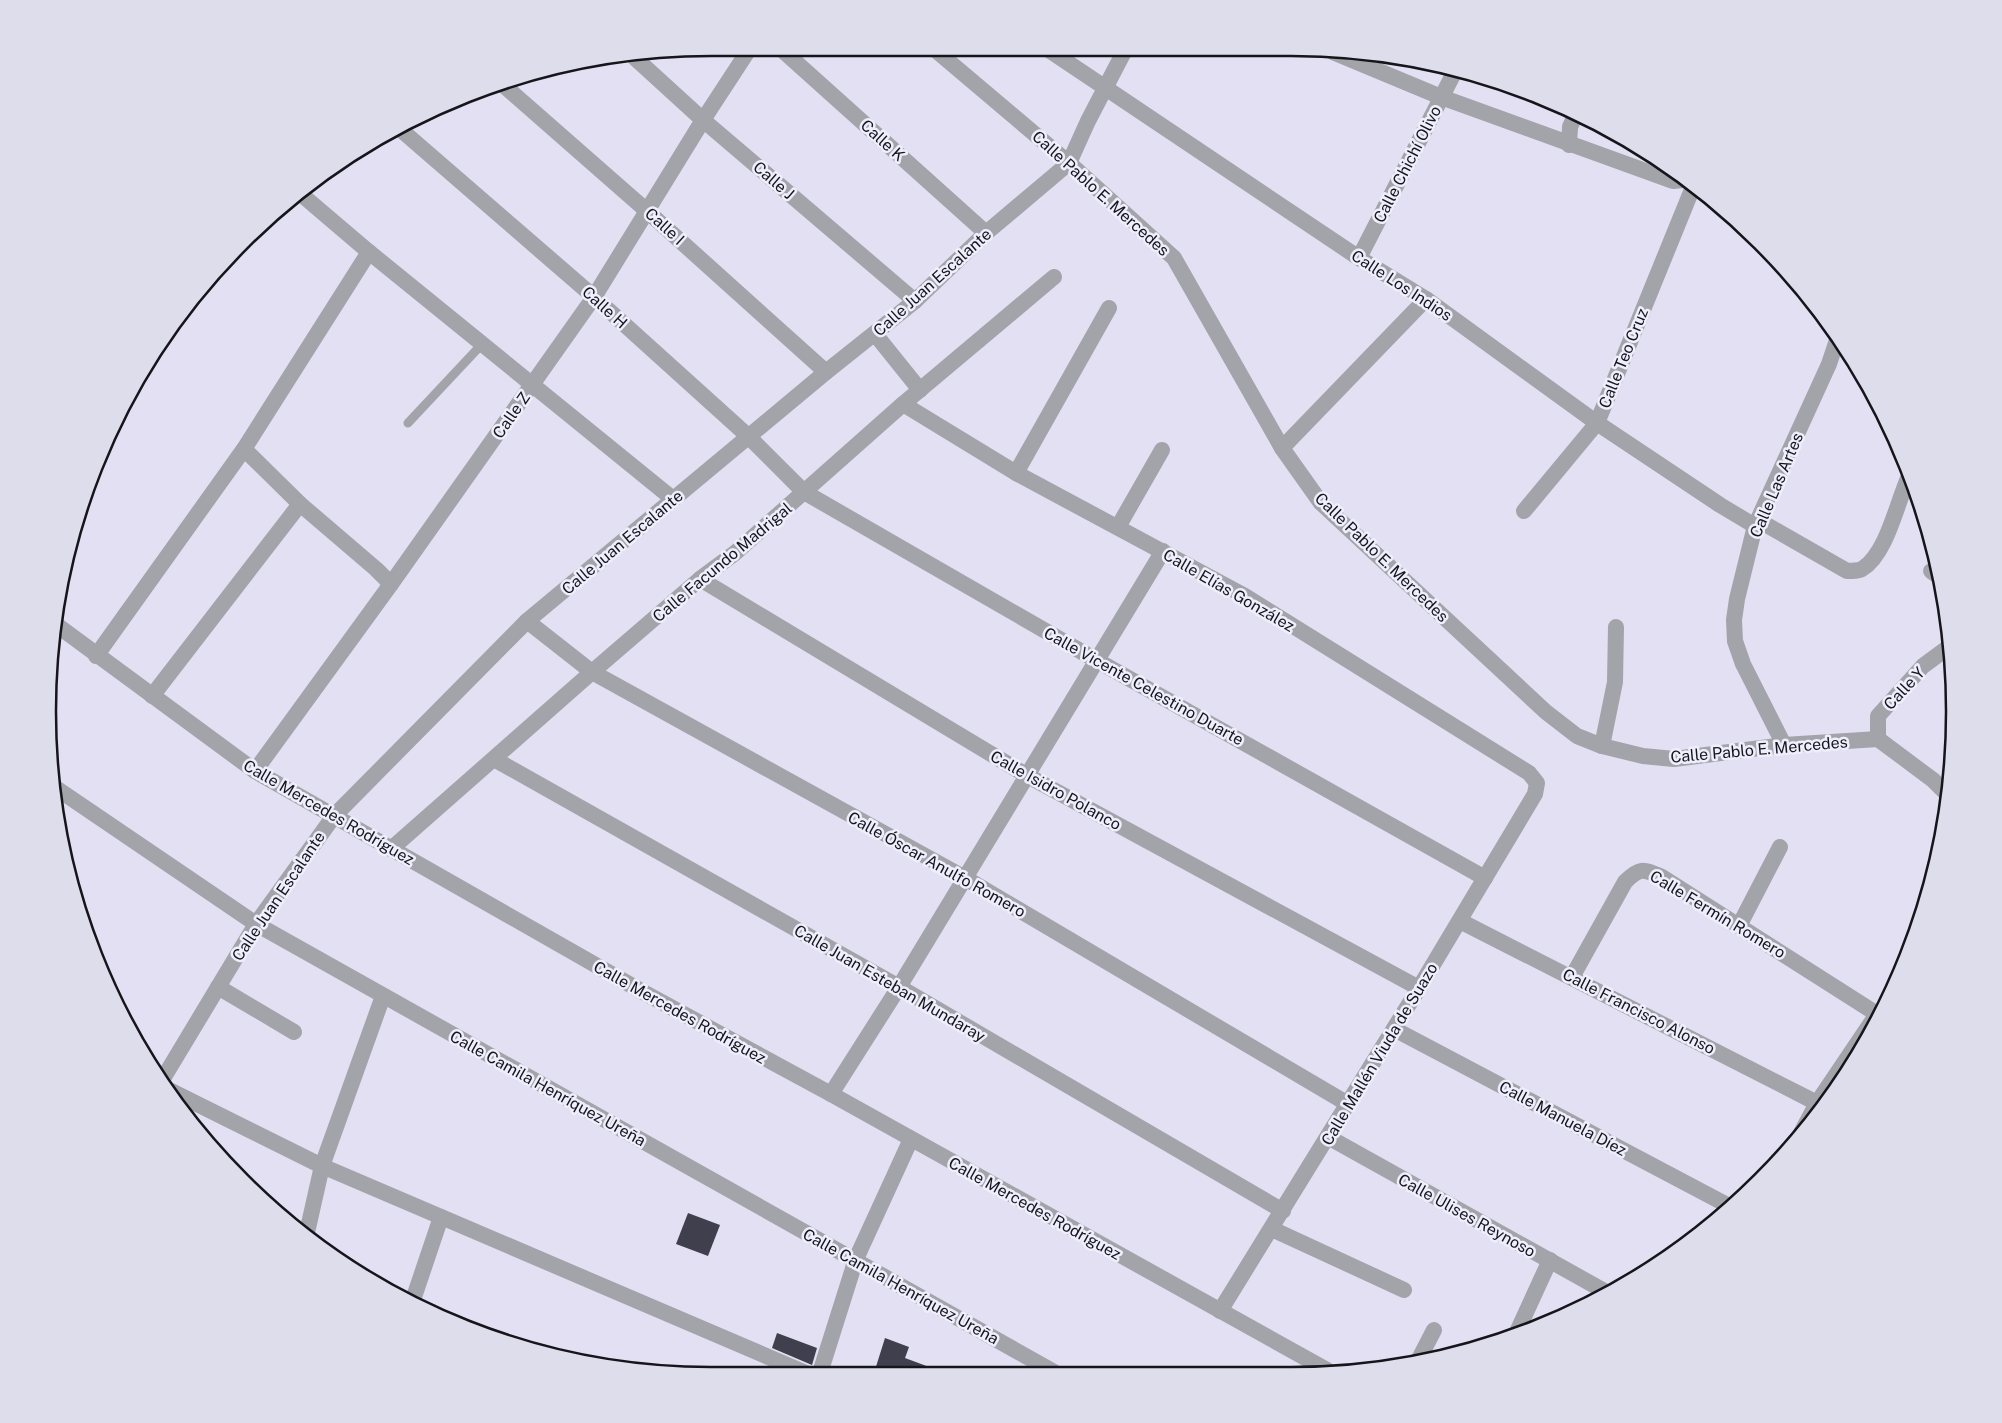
<svg xmlns="http://www.w3.org/2000/svg" width="2002" height="1423" viewBox="0 0 2002 1423" font-family="'Public Sans',sans-serif">
	<style>
		.building { fill: #403f4d }
		.lines { fill: none; stroke-linecap: round; stroke-linejoin: round }
		.service { stroke: #a3a3aa; stroke-width: 9 }
		.minor { stroke: #a3a3aa; stroke-width: 16 }
		.labels { text-anchor: middle; stroke-width: 5; stroke-linejoin: round; paint-order: stroke }
		.street-label { font-size: 16px; fill: #16151c; stroke: #efeefd }
		.rim { fill: none; stroke: #16151c; stroke-width: 2.5 }
	</style>
	<rect width="100%" height="100%" fill="#e2e0f2"/>
	<g class="building">
		<polygon points="688,1213 720,1225 708,1256 676,1244"/>
		<polygon points="777,1333 817,1348 812,1365 772,1348"/>
		<polygon points="885,1338 909,1347 905,1358 940,1371 940,1372 874,1373"/>
	</g>
	<g class="lines">
		<polyline class="service" points="408,423 483,343"/>
		<g class="minor">
			<polyline points="780,48 986,233"/>
			<polyline points="933,48 1069,163 1174,258 1282,448 1321,503 1546,712 1577,736 1602,746 1643,756 1674,759 1784,745 1878,739 1933,780 1947,794"/>
			<polyline points="1046,48 1359,258 1426,299 1597,423 1720,505 1755,526"/>
			<polyline points="1333,52 1441,97 1673,181 1683,180"/>
			<polyline points="635,58 703,120 915,301"/>
			<polyline points="501,83 647,211 826,372"/>
			<polyline points="400,129 594,297 748,436 804,492 1096,660 1485,878"/>
			<polyline points="1569,145 1570,127 1576,113"/>
			<polyline points="302,195 369,252 673,499"/>
			<polyline points="1359,258 1455,71"/>
			<polyline points="875,334 920,390"/>
			<polyline points="903,404 1016,473 1245,596 1529,773 1537,783 1535,794 1419,988 1220,1311"/>
			<polyline points="1282,448 1426,299"/>
			<polyline points="244,449 300,504 376,569 391,584"/>
			<polyline points="1016,473 1109,308"/>
			<polyline points="1524,511 1597,423 1693,187"/>
			<path d="M1758 520 1847 571C1852 571 1858 571 1862 569 1887 554 1897 502 1909 476"/>
			<polyline points="1118,527 1162,450"/>
			<polyline points="1931,571 1937,575"/>
			<polyline points="700,579 1026,775 1419,988"/>
			<polyline points="527,621 592,672 965,878 1348,1104"/>
			<polyline points="54,623 255,771 643,992 831,1094 1327,1370"/>
			<polyline points="96,656 244,449 369,252"/>
			<polyline points="152,696 300,504"/>
			<polyline points="1878,739 1878,716 1923,666 1950,646"/>
			<polyline points="1784,745 1743,664 1735,641 1734,620 1737,599 1755,526 1829,364 1837,340"/>
			<polyline points="1602,746 1615,682 1616,627"/>
			<polyline points="494,759 899,987 1283,1211"/>
			<polyline points="255,771 391,584 594,297 703,120 750,48"/>
			<polyline points="53,786 256,924 1054,1372"/>
			<polyline points="391,849 592,672 700,579 735,553 903,404 1054,277"/>
			<polyline points="1460,921 1817,1103"/>
			<polyline points="1739,926 1780,847"/>
			<path d="M1572 977 1625 882C1640 867 1643 869 1662 877L1877 1014"/>
			<polyline points="218,987 294,1032"/>
			<polyline points="1394,1029 1731,1207"/>
			<polyline points="161,1082 256,924 334,816 527,621 826,372 915,301 986,233 1069,163 1088,121 1126,48"/>
			<polyline points="165,1088 322,1166 806,1373"/>
			<polyline points="831,1094 899,987 1163,551"/>
			<polyline points="1801,1133 1817,1103 1877,1014 1884,1008"/>
			<polyline points="1328,1137 1606,1292"/>
			<polyline points="1272,1229 1404,1290"/>
			<polyline points="306,1237 322,1166 383,996"/>
			<polyline points="412,1303 441,1217"/>
			<polyline points="1517,1332 1550,1260"/>
			<polyline points="1419,1359 1434,1330"/>
			<polyline points="820,1373 856,1259 911,1139"/>
		</g>
	</g>
	<g class="labels">
		<g class="street-label">
			<text transform="translate(883 140) rotate(42)" y="6">Calle K</text>
			<text transform="translate(1407 164) rotate(-63)" y="6">Calle Chichí Olivo</text>
			<text transform="translate(774 180) rotate(41)" y="6">Calle J</text>
			<text transform="translate(1101 193) rotate(42)" y="6">Calle Pablo E. Mercedes</text>
			<text transform="translate(665 226) rotate(42)" y="6">Calle I</text>
			<text transform="translate(932 282) rotate(-42)" y="6">Calle Juan Escalante</text>
			<text transform="translate(1402 285) rotate(33)" y="6">Calle Los Indios</text>
			<text transform="translate(605 307) rotate(42)" y="6">Calle H</text>
			<text transform="translate(1623 358) rotate(-68)" y="6">Calle Teo Cruz</text>
			<text transform="translate(511 415) rotate(-55)" y="6">Calle Z</text>
			<text transform="translate(1776 485) rotate(-67)" y="6">Calle Las Artes</text>
			<text transform="translate(622 542) rotate(-40)" y="6">Calle Juan Escalante</text>
			<text transform="translate(1382 557) rotate(44)" y="6">Calle Pablo E. Mercedes</text>
			<text transform="translate(722 562) rotate(-40)" y="6">Calle Facundo Madrigal</text>
			<text transform="translate(1229 590) rotate(30)" y="6">Calle Elías González</text>
			<text transform="translate(1144 686) rotate(29)" y="6">Calle Vicente Celestino Duarte</text>
			<text transform="translate(1904 688) rotate(-47)" y="6">Calle Y</text>
			<text transform="translate(1759 749) rotate(-5)" y="6">Calle Pablo E. Mercedes</text>
			<text transform="translate(1056 790) rotate(29)" y="6">Calle Isidro Polanco</text>
			<text transform="translate(329 812) rotate(30)" y="6">Calle Mercedes Rodríguez</text>
			<text transform="translate(937 864) rotate(29)" y="6">Calle Óscar Anulfo Romero</text>
			<text transform="translate(278 896) rotate(-56)" y="6">Calle Juan Escalante</text>
			<text transform="translate(1718 914) rotate(31)" y="6">Calle Fermín Romero</text>
			<text transform="translate(890 983) rotate(30)" y="6">Calle Juan Esteban Mundaray</text>
			<text transform="translate(1639 1011) rotate(27)" y="6">Calle Francisco Alonso</text>
			<text transform="translate(680 1012) rotate(29)" y="6">Calle Mercedes Rodríguez</text>
			<text transform="translate(1379 1054) rotate(-59)" y="6">Calle Mallén Viuda de Suazo</text>
			<text transform="translate(548 1088) rotate(29)" y="6">Calle Camila Henríquez Ureña</text>
			<text transform="translate(1563 1118) rotate(28)" y="6">Calle Manuela Díez</text>
			<text transform="translate(1035 1208) rotate(29)" y="6">Calle Mercedes Rodríguez</text>
			<text transform="translate(1467 1215) rotate(29)" y="6">Calle Ulises Reynoso</text>
			<text transform="translate(901 1286) rotate(29)" y="6">Calle Camila Henríquez Ureña</text>
		</g>
	</g>
	<path d="M0 0H2002V1423H0ZM711 56H1291A655 655 0 0 1 1946 711V712A655 655 0 0 1 1291 1367H711A655 655 0 0 1 56 712V711A655 655 0 0 1 711 56Z" fill="#deddeb" fill-rule="evenodd"/>
	<path class="rim" d="M711 56H1291A655 655 0 0 1 1946 711V712A655 655 0 0 1 1291 1367H711A655 655 0 0 1 56 712V711A655 655 0 0 1 711 56Z"/>
</svg>
